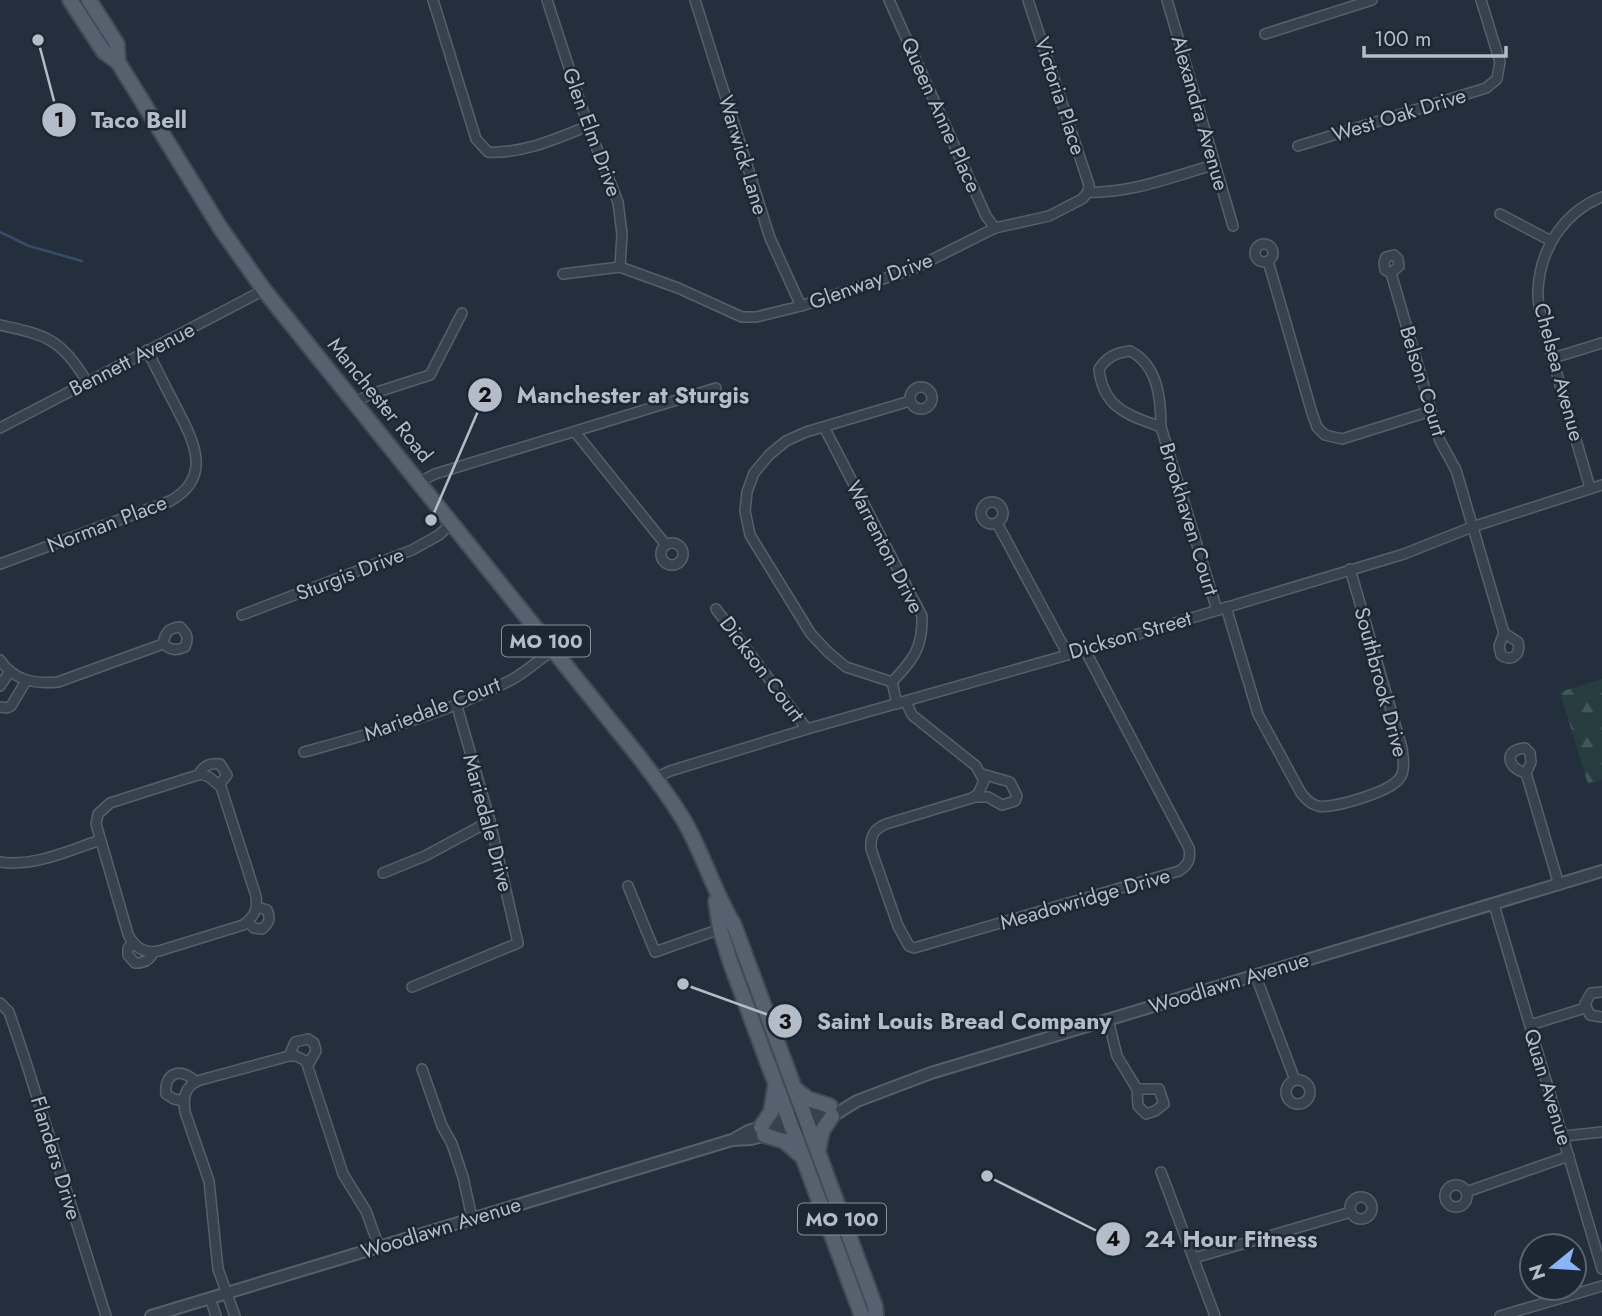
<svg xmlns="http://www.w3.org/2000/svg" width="1602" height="1316" viewBox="0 0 1602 1316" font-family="Jost,sans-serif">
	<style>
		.forest { fill: url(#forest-firs) }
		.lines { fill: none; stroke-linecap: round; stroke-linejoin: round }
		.stream { stroke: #394c67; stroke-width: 2.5 }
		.minor-casing { stroke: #565f6c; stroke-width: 12 }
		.tertiary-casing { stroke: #565f6c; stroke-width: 14 }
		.primary-casing { stroke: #414a57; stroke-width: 18 }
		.minor { stroke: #38414e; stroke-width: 9 }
		.tertiary { stroke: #38414e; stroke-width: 10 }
		.primary { stroke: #56606e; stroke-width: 14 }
		.labels { text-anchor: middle; stroke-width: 5; stroke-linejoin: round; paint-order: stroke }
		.shield { fill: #1d2633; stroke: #878f9c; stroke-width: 2 }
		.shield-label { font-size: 19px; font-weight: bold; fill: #b4bcc9 }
		.street-label { font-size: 21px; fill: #b4bcc9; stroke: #1d2633 }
		.leader { fill: none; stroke: #b4bcc9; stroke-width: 2.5 }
		.callout-dot { fill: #b4bcc9; stroke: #1d2633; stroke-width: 2.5 }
		.mark-label { font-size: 21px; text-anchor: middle; font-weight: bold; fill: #111 }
		.callout-label { font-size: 23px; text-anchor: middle; font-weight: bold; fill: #b4bcc9; stroke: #1d2633; stroke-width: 5; stroke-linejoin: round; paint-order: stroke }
	</style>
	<defs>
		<pattern id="forest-firs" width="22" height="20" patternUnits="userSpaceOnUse" patternTransform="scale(1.75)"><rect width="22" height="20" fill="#263c3f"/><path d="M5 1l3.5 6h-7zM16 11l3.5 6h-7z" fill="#435659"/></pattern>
	</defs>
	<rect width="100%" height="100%" fill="#242f3e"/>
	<polygon class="forest" points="1602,679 1602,780 1588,784 1560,692"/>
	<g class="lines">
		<polyline class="stream" points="0,232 29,246 82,261"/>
		<defs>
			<g id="minor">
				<path d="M433 0 476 139 488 152C523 154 555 139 588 126"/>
				<polyline points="547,0 588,126 618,202 622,234 620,267"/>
				<polyline points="695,0 770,238 801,306"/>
				<polyline points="889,0 986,216 995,228"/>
				<polyline points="1028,0 1089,185 1088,192"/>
				<polyline points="1167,0 1233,226"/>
				<polyline points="1265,34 1372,0"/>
				<polyline points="1298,146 1486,88 1497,79 1500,62 1481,0"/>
				<polyline points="1500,214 1551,241"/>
				<circle cx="1264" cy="253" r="9"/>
				<polyline points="1268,261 1312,413 1317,427 1325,435 1342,439 1431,411"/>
				<path d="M1391 273 1385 270 1384 263 1386 257 1394 255 1398 259 1399 266 1391 273 1440 441 1456 470 1504 633 1518 642C1521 654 1512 663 1501 655L1499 646 1504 633"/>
				<path d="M563 274 620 267 678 288 733 313 742 317H756L801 306 913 269 995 228 1049 216 1082 199 1088 192C1130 194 1174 176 1214 165"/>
				<path d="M0 325C46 335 62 339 87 382"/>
				<path d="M1130 351C1158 365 1161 399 1161 427 1128 415 1103 408 1099 369 1107 357 1115 353 1130 351Z"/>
				<polyline points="1553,358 1602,343"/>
				<circle cx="921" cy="398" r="11"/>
				<polyline points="355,403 368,395 430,375 462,313"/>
				<path d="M824 427 922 616C923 648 913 660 892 682"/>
				<polyline points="1161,427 1217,610"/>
				<polyline points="0,428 264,290"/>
				<polyline points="575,432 666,545"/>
				<polyline points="419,482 435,474 716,388"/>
				<path d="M1590 488C1577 442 1562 395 1550 348 1545 330 1537 308 1538 290 1540 249 1564 212 1602 197"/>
				<circle cx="992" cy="513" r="11"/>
				<polyline points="997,523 1067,653"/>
				<circle cx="672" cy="554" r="11"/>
				<path d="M0 564 170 501C215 476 192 438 174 403 165 386 156 368 147 350"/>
				<path d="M1226 607 1258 714 1301 793C1306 799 1310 804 1318 806 1333 809 1389 792 1399 779 1406 771 1403 758 1402 748L1350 569"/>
				<polyline points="716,609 807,729"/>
				<polyline points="242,615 412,550 439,535 452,523"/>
				<path d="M0 660C14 681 35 684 58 682L163 644C171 650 176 651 185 647 189 638 187 633 180 627 168 628 165 633 163 644"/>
				<polyline points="892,682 846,667 828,652 811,634 750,535 745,511 747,492 754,473 769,455 786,441 806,432 910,401"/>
				<polyline points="892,682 897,704"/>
				<polyline points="0,686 10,671"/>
				<path d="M906 702 912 715 976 766 984 781 978 794 972 798 886 824C874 829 870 836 871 849L898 926 909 946 914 948 1179 871C1188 865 1191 860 1189 848L1085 650"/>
				<polyline points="0,707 7,708 11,706 26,681"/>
				<path d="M304 752C373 733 449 713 513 679 527 671 540 659 553 650"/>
				<path d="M1526 773 1531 762 1530 753 1525 748C1502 750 1508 769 1526 773L1559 885"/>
				<path d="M201 774 209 777 221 787 256 896C258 910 254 917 243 925L159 951C144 954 134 947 128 934L96 824 98 814 110 803Z"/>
				<path d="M199 775C203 765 210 763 220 764L227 775 219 785"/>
				<polyline points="655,778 670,771 807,729 1085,650 1404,554 1472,527 1602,485"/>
				<polyline points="975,797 988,797 1002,805 1015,801 1017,796 1010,782 982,774"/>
				<path d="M0 862C34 867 68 851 100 840"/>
				<polyline points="383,873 425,856 490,821"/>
				<polyline points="628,886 655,952 720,929"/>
				<polyline points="1494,905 1602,1269"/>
				<path d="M247 922 254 928 262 929C269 923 271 919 267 910L257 907"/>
				<path d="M133 942 128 948V955L135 963C145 963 149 960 154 952"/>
				<polyline points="1255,974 1295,1080"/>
				<polyline points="412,987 518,943 490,821 456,703"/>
				<polyline points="1602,992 1591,993 1585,1004 1590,1015 1602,1017"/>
				<polyline points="0,1003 9,1012 25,1059 106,1316"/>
				<polyline points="1108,1019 1117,1056 1137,1089 1138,1106 1146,1114 1155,1111 1164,1104 1159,1089 1137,1089"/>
				<polyline points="1530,1025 1585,1008"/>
				<polyline points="289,1056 295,1042 308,1039 314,1043 316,1051 308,1065"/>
				<polyline points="422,1069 442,1126 452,1144 463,1177 472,1218"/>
				<circle cx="1298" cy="1092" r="12"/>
				<path d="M184 1101 174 1099 166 1094C164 1072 181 1067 196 1082"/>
				<polyline points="1564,1136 1602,1132"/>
				<polyline points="1161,1172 1215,1316"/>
				<circle cx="1456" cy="1196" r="11"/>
				<polyline points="1466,1192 1569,1156"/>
				<circle cx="1361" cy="1208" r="11"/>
				<polyline points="1194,1258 1351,1212"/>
				<polyline points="210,1298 216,1316"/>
				<path d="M235 1316 218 1269 209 1181 185 1112C183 1099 184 1088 197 1081L289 1056H296L306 1061 343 1174 366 1211 379 1247"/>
				<polyline points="1500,1316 1602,1286"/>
			</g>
			<g id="tertiary">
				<polyline points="734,1139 748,1131 831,1106"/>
				<polyline points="151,1316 732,1140 751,1139 820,1120 836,1114 857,1101 931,1073 1602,871"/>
			</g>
			<g id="primary">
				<path d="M70 0 104 52 118 62 221 229 264 290 640 758C656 780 674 802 687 826 705 859 714 892 734 925L875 1306 876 1316"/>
				<polyline points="89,0 117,44 118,62"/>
				<polyline points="716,901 720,929 731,964 862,1316"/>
				<polyline points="794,1088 808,1099 830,1106"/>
				<polyline points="761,1127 771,1112 775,1088"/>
				<polyline points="764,1135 784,1141 799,1154"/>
				<polyline points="818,1151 822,1131 832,1116"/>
			</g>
		</defs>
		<use href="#minor" class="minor-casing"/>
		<use href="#tertiary" class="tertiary-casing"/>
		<use href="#primary" class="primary-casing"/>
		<use href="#minor" class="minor"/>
		<use href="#tertiary" class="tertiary"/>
		<use href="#primary" class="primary"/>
	</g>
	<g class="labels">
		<g class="shield">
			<rect x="502" y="625.5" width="88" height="31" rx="5"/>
			<rect x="798" y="1203.5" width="88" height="31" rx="5"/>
		</g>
		<g class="shield-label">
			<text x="546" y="648">MO 100</text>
			<text x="842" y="1226">MO 100</text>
		</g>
		<g class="street-label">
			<text transform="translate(1060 96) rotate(72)" y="7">Victoria Place</text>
			<text transform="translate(1200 113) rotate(74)" y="7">Alexandra Avenue</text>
			<text transform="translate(941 115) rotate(66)" y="7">Queen Anne Place</text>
			<text transform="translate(1399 115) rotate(-17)" y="7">West Oak Drive</text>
			<text transform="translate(592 132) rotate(70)" y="7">Glen Elm Drive</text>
			<text transform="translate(743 155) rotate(73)" y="7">Warwick Lane</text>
			<text transform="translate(871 281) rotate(-20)" y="7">Glenway Drive</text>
			<text transform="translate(132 359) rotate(-27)" y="7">Bennett Avenue</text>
			<text transform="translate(1559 372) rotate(75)" y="7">Chelsea Avenue</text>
			<text transform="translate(1423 381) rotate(73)" y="7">Belson Court</text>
			<text transform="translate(380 400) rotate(51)" y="7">Manchester Road</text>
			<text transform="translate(1189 519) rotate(73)" y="7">Brookhaven Court</text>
			<text transform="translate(107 524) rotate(-21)" y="7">Norman Place</text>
			<text transform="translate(885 547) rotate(63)" y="7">Warrenton Drive</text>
			<text transform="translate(350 574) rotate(-21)" y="7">Sturgis Drive</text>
			<text transform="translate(1130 635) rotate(-16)" y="7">Dickson Street</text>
			<text transform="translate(762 669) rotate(53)" y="7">Dickson Court</text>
			<text transform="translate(1381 682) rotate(75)" y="7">Southbrook Drive</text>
			<text transform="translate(432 709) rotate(-21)" y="7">Mariedale Court</text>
			<text transform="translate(488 823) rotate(75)" y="7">Mariedale Drive</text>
			<text transform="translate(1085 899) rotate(-16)" y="7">Meadowridge Drive</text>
			<text transform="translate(1229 983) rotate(-17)" y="7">Woodlawn Avenue</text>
			<text transform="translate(1548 1087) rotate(73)" y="7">Quan Avenue</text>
			<text transform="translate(56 1158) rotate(73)" y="7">Flanders Drive</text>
			<text transform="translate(441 1228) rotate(-17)" y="7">Woodlawn Avenue</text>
		</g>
	</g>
	<path class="leader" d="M38 40L59 120M431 520L485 395M683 984L785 1021M987 1176L1113 1239"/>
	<g class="callout-dot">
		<circle cx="38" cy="40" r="7"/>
		<circle cx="431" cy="520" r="7"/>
		<circle cx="683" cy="984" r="7"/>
		<circle cx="987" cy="1176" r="7"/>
		<circle cx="59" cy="120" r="18"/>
		<circle cx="485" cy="395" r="18"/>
		<circle cx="785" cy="1021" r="18"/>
		<circle cx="1113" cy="1239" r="18"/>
	</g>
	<g class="mark-label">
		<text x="59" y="127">1</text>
		<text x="485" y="402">2</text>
		<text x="785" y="1029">3</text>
		<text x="1113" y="1246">4</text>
	</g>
	<g class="callout-label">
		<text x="139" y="128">Taco Bell</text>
		<text x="633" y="403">Manchester at Sturgis</text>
		<text x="964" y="1029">Saint Louis Bread Company</text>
		<text x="1231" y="1247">24 Hour Fitness</text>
	</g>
	<g transform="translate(1553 1267) rotate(252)"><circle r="33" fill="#1d2633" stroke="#59626f" stroke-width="2"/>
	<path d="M0-5L12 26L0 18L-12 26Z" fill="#8ab4f8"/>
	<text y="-10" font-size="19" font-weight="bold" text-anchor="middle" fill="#b4bcc9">N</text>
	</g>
	<path d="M1364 46v10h142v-10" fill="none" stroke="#b4bcc9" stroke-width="3.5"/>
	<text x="1374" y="46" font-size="21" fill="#b4bcc9" stroke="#1d2633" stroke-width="5" paint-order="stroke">100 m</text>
</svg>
